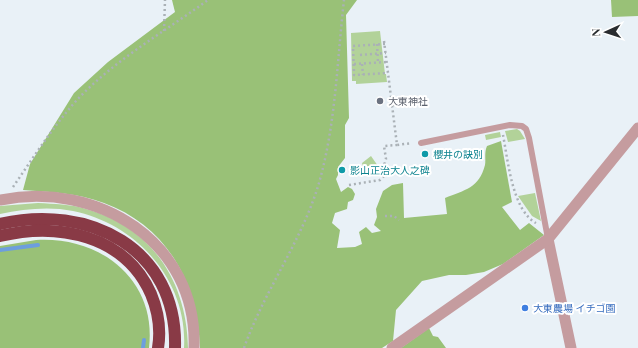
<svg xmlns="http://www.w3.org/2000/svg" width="638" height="348" viewBox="0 0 638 348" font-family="'Playfair Display','Noto Sans JP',serif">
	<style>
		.green { fill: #b2d299 }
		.forest { fill: #99c177 }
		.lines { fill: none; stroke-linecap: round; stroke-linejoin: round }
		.stream { stroke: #6d9ede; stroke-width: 4 }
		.path { stroke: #aab1b6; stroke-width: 2.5; stroke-dasharray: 2 3; stroke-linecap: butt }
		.service { stroke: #c59c9f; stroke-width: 6 }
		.minor { stroke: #c59c9f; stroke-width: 11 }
		.motorway { stroke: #893a46; stroke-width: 12 }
		.worship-dot { fill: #6b7280; stroke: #fff; stroke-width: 1.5 }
		.culture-dot { fill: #0f9aa8; stroke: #fff; stroke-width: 1.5 }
		.shop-dot { fill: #3f7fe0; stroke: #fff; stroke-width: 1.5 }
		.labels { text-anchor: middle; stroke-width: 4; stroke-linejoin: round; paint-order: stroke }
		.worship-label { font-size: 10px; fill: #5b616d; stroke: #fff; text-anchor: start }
		.culture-label { font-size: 10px; fill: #0d838f; stroke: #fff; text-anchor: start }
		.shop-label { font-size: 10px; fill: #366cbe; stroke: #fff; text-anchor: start }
	</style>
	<rect width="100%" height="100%" fill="#e9f1f7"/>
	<g class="green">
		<polygon points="380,31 385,74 386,74 387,82 356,84 356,81 352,81 351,33"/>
		<polygon points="517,129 520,131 525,139 508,142 505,131"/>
		<polygon points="500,132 501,137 486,140 485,135"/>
		<path d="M371 156 378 166C373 169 368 173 363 168L362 163Z"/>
		<polygon points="535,193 541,221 532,216 518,196"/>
		<path d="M38 203C54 204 70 204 86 209 152 227 187 282 188 348H184C188 281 137 224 73 211 49 206 24 209 0 214V206Z"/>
	</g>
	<g class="forest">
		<path d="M172 0H357L346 15 349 118 345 125V158L338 167V175L336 179 341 192 348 187 352 189 355 194 353 200 348 202 347 209 335 213 332 223 340 230 337 248 355 247 362 244 359 232 366 227 372 233 381 231 374 225 377 217 376 209 383 191 392 185 403 183 404 218 447 214 445 198C465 190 479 188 485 165 486 159 484 153 487 146L501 141 512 202 502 207 520 230 529 223 544 235 503 264 484 272 466 275H449L422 281 396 310 393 341 382 348H200C198 283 167 226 104 203 78 193 50 192 23 190L30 164 74 93 108 62 175 12Z"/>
		<polygon points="611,0 638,0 638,16 612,17"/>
		<path d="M36 240C100 236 157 279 149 348H0V246Z"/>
		<polygon points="429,328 433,336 438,337 446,348 401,348"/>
	</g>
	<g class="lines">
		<g class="stream">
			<polyline points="0,250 38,245"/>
			<polyline points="143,348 144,340"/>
		</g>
		<g class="path">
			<polyline points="164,31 165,0"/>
			<polyline points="384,41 397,145 412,143"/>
			<polyline points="377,44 378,63"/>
			<polyline points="385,44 353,46 354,75 388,73"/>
			<polyline points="360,55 386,53"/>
			<polyline points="354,64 387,62"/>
			<polyline points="362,64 363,75"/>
			<polyline points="393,105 408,103"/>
			<path d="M503 135C508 160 512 210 536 223"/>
			<polyline points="383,169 386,159 384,146 397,145"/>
			<polyline points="349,185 380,180 384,176"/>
			<path d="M13 187C33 158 52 128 76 101 113 61 164 32 208 0"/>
			<polyline points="385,216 394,216 399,220"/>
			<path d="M244 348C264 291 302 241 319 183 336 123 337 61 344 0"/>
		</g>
		<polyline class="service" points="421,143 510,125 522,126 526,129 529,138 548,239"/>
		<g class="minor">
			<path d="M0 200C97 180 198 242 194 348"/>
			<polyline points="548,239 571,348"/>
			<polyline points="392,348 548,239 638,128"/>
		</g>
		<g class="motorway">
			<path d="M0 224C88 203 178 248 175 348"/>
			<path d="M0 236C58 222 125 235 151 294 158 311 161 330 158 348"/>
		</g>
	</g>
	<circle class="worship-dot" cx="380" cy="101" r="4"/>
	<g class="culture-dot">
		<circle cx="425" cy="154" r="4"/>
		<circle cx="342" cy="170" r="4"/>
	</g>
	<circle class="shop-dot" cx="525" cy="308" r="4"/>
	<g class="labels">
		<g class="worship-label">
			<text x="388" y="105">大東神社</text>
		</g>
		<g class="culture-label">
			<text x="433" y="158">櫻井の訣別</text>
			<text x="350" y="174">影山正治大人之碑</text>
		</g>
		<g class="shop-label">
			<text x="533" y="312">大東農場 イチゴ園</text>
		</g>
	</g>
	<g transform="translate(606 32) rotate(267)" stroke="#ffffff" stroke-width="3" paint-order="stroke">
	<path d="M0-3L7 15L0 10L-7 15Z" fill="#292c2f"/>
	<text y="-6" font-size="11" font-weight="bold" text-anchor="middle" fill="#292c2f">N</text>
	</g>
</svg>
